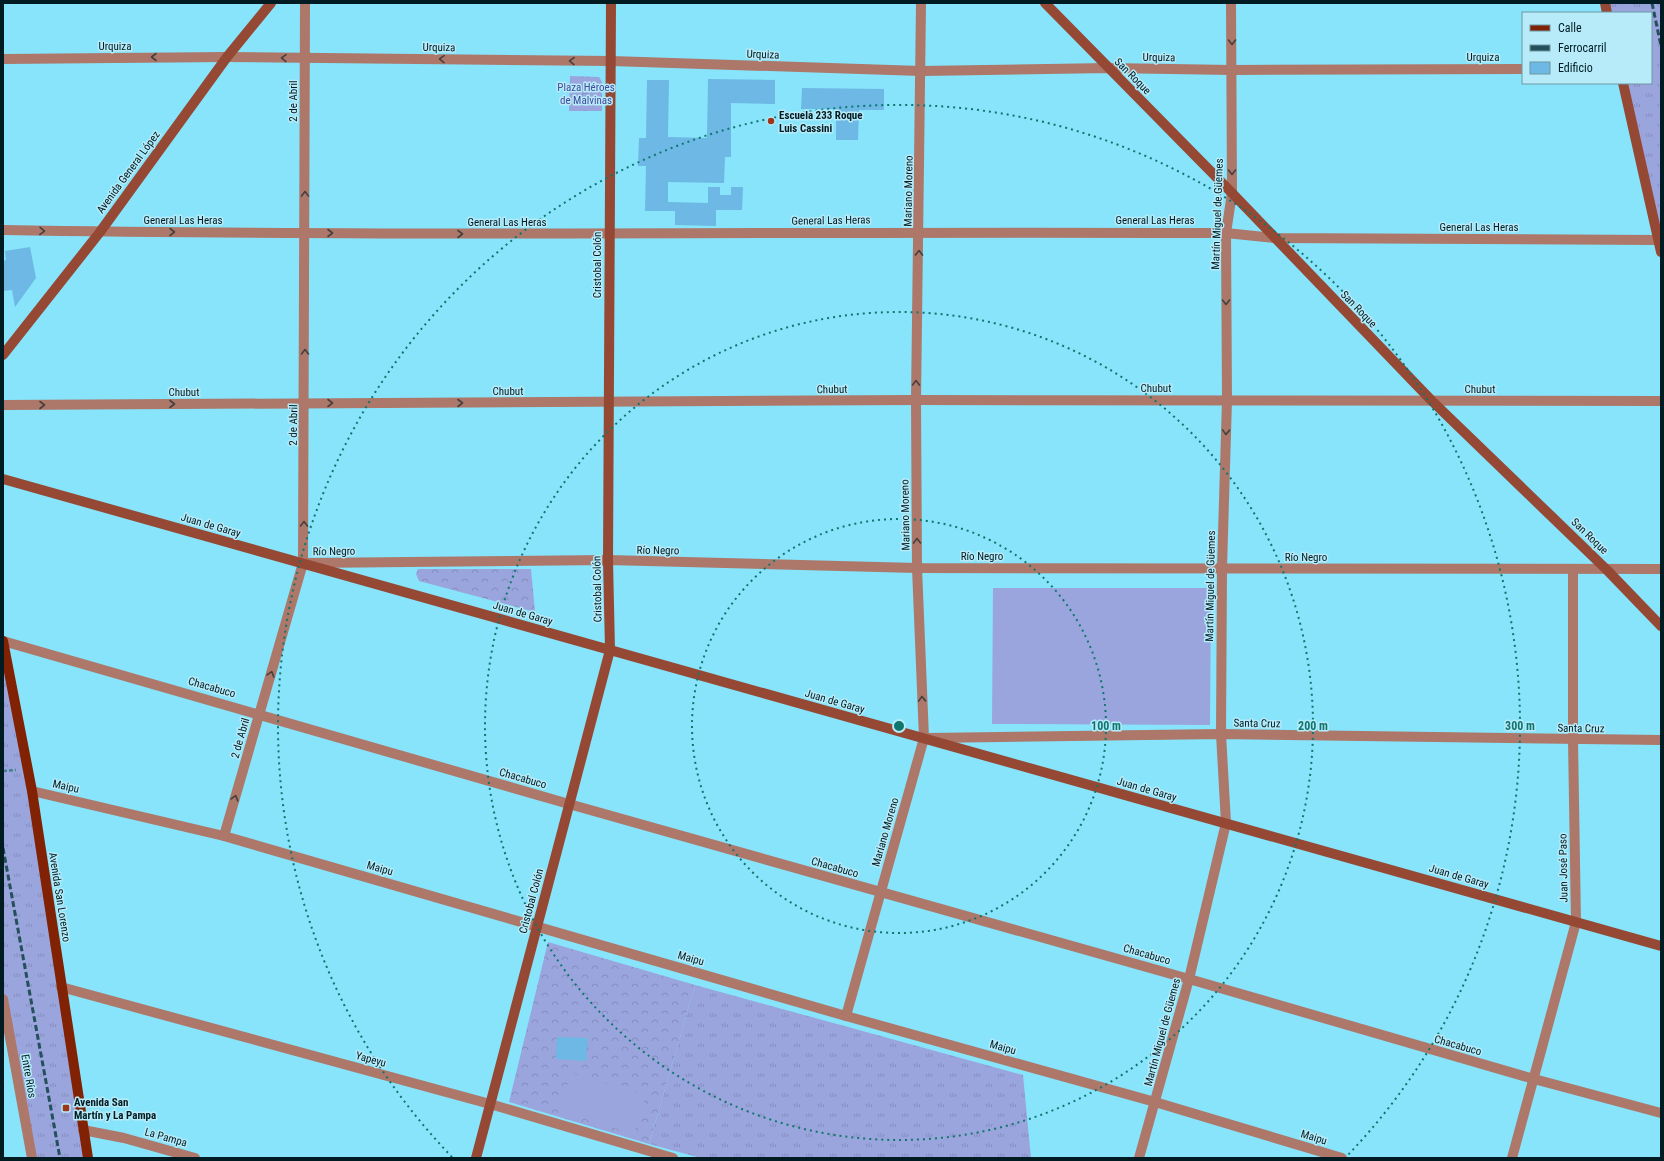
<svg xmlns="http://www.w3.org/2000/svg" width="1664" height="1161" viewBox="0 0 1664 1161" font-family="'Roboto Condensed',sans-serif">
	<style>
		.grass { fill: url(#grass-tufts) }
		.forest { fill: url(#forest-crowns) }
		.garden { fill: #9ba5dd }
		.building { fill: #6db8e4 }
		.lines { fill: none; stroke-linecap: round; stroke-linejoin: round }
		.path { stroke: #458291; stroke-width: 2.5; stroke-dasharray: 4 2; stroke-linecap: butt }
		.street { stroke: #ad7769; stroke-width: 10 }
		.secondary { stroke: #954934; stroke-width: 10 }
		.primary { stroke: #812204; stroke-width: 10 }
		.rail { stroke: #23505b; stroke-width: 3; stroke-dasharray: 6 3; stroke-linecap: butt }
		.oneway { stroke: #45403e }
		.ring { fill: none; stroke: #0f766e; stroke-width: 2; stroke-dasharray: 2 4 }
		.poi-dot { fill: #9e371a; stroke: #b7ebf9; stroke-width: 1.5 }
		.labels { text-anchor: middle; stroke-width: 3; stroke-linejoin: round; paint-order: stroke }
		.street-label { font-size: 11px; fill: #001c22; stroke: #b7ebf9 }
		.park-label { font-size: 11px; fill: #434a9a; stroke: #b7ebf9 }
		.poi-label { font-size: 11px; font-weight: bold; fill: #001c22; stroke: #b7ebf9; text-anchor: start }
		.centre { fill: #0f766e; stroke: #b7ebf9; stroke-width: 2 }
		.ring-label { font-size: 12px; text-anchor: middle; font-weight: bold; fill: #0f766e; stroke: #b7ebf9; stroke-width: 3; stroke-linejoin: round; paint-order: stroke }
	</style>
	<defs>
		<pattern id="grass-tufts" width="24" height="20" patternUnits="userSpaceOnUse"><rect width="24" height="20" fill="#9ba5dd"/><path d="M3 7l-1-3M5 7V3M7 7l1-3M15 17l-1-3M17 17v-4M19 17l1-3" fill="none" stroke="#848dbd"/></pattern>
		<pattern id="forest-crowns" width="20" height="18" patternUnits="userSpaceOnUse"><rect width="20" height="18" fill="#9ba5dd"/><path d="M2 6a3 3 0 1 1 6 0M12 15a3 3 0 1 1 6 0" fill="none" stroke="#848dbd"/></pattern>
	</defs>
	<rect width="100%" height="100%" fill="#87e4fb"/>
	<g class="grass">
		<polygon points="1605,3 1661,3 1661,252 1623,83 1651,83 1651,13 1607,13"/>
		<polygon points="3,641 88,1158 32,1158 3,999"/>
		<polygon points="695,985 1023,1075 1031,1158 701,1158 649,1144"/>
	</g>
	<g class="forest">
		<polygon points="570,76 599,77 602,82 602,111 569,111"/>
		<polygon points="418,569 531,569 535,612 419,581 416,574"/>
		<polygon points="548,942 695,985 649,1144 509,1102"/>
	</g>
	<g class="garden">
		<polygon points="993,588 1211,588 1210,725 992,724"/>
		<polygon points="571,1073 646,1095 634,1134 559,1111"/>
	</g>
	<g class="building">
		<polygon points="708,79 775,80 775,104 731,103 731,157 725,157 724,183 668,182 668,202 708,203 708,187 720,187 720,195 731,195 731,187 743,187 742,210 716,210 716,226 675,225 675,211 645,211 646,166 638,166 639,138 646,138 647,80 669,80 668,137 707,138"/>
		<polygon points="802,88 884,89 884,110 859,110 858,140 836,140 836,109 801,109"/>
		<polygon points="30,247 36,278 15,307 12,290 3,291 3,261 6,260 5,251"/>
		<polygon points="557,1037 588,1038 586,1061 556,1059"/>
	</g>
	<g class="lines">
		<polyline class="path" points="3,771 16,770"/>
		<g class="street">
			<polyline points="3,59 227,57 611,61 921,71 1108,68 1232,70 1523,69"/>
			<path d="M3 230C411 237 818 231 1226 233L1274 238 1658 240"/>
			<polyline points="3,405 916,400 1661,401"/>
			<polyline points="307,563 608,560 917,568 1661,569"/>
			<polyline points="3,641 569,804 1189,979 1534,1079 1661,1113"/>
			<polyline points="928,738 1221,734 1661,740"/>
			<polyline points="32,791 224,836 846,1016 1155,1102 1342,1158"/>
			<polyline points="224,836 303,563 305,3"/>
			<polyline points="61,987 490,1104 673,1158"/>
			<polyline points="3,999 32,1158"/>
			<polyline points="846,1016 924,738 917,568 916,400 921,3"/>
			<polyline points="83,1130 124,1138 195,1158"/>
			<polyline points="1139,1158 1189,979 1226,823 1221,734 1222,568 1227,400 1226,233 1232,193 1231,3"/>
			<polyline points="1512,1158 1576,922 1573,740 1573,570"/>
		</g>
		<g class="secondary">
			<polyline points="1045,3 1232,193 1432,401 1607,570 1661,626"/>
			<polyline points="1605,3 1607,13"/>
			<polyline points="1623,83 1661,252"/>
			<polyline points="3,355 100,232 227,57 271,3"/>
			<polyline points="3,479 1661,946"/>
			<polyline points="476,1158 610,650 608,560 611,3"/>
		</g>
		<polyline class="primary" points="3,641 32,791 88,1158"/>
		<g class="rail">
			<polyline points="1652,3 1661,46"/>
			<polyline points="3,848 60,1158"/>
		</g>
	</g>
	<defs><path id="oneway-chevron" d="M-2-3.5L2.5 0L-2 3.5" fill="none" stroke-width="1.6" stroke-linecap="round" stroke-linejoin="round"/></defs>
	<g class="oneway">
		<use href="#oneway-chevron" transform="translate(1232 42) rotate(90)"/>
		<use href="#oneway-chevron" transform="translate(154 57) rotate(180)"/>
		<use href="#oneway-chevron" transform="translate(284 58) rotate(-179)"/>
		<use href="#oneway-chevron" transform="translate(442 59) rotate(-179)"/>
		<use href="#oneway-chevron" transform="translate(572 61) rotate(-179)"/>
		<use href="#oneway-chevron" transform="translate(1232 172) rotate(90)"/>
		<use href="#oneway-chevron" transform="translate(305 194) rotate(-90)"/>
		<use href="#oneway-chevron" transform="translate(42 231) rotate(1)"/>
		<use href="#oneway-chevron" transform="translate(172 232)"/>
		<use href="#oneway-chevron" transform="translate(330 233)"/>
		<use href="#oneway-chevron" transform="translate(460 234)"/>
		<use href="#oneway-chevron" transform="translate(919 253) rotate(-89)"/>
		<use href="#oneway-chevron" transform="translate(1226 302) rotate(90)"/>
		<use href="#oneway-chevron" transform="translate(305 352) rotate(-90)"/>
		<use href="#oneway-chevron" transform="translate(916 383) rotate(-89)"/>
		<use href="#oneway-chevron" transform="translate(330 403)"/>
		<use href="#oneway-chevron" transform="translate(460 403)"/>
		<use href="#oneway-chevron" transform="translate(172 404)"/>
		<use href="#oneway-chevron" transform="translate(42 405)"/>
		<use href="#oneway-chevron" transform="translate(1226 432) rotate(92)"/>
		<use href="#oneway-chevron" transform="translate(304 524) rotate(-89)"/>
		<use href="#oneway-chevron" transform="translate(917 541) rotate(-91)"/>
		<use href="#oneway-chevron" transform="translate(271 674) rotate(-74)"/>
		<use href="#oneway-chevron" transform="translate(922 699) rotate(-92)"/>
		<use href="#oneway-chevron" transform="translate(235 798) rotate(-74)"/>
	</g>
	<g class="ring">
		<circle cx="899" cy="726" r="207"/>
		<circle cx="899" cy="726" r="414"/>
		<path d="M452 1157A621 621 0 1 1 1346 1157"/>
	</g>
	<g class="poi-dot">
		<circle cx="771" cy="121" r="4"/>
		<rect x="62" y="1104" width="8" height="8" rx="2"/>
	</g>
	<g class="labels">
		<g class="street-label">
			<text x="115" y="50">Urquiza</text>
			<text transform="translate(439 47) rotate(1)" y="4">Urquiza</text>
			<text transform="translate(763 54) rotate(2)" y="4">Urquiza</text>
			<text transform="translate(1159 57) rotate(1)" y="4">Urquiza</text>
			<text x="1483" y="61">Urquiza</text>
			<text transform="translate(1133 76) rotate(45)" y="4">San Roque</text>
			<text transform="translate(293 101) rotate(-90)" y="4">2 de Abril</text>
			<text transform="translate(128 172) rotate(-54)" y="4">Avenida General López</text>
			<text transform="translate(908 191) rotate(-89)" y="4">Mariano Moreno</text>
			<text transform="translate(1217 214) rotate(-88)" y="4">Martín Miguel de Güemes</text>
			<text x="183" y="224">General Las Heras</text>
			<text transform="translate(831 220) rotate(-1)" y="4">General Las Heras</text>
			<text x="1155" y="224">General Las Heras</text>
			<text x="507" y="226">General Las Heras</text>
			<text x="1479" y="231">General Las Heras</text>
			<text transform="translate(597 265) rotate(-90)" y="4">Cristobal Colón</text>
			<text transform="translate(1359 309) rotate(46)" y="4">San Roque</text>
			<text x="1156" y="392">Chubut</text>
			<text transform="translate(832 389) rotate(-1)" y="4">Chubut</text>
			<text x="1480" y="393">Chubut</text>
			<text x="508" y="395">Chubut</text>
			<text x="184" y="396">Chubut</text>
			<text transform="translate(293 425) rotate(-89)" y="4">2 de Abril</text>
			<text transform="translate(905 515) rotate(-91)" y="4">Mariano Moreno</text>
			<text transform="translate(211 525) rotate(16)" y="4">Juan de Garay</text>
			<text transform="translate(1590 536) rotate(44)" y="4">San Roque</text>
			<text transform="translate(658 550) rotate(1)" y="4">Río Negro</text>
			<text transform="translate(334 551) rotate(-1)" y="4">Río Negro</text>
			<text x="982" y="560">Río Negro</text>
			<text x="1306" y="561">Río Negro</text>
			<text transform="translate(1210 586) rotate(-89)" y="4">Martín Miguel de Güemes</text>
			<text transform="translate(597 589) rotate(-91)" y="4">Cristobal Colón</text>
			<text transform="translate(523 613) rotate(16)" y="4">Juan de Garay</text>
			<text transform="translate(212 687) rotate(16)" y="4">Chacabuco</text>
			<text transform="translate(835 701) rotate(16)" y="4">Juan de Garay</text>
			<text transform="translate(1257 723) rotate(1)" y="4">Santa Cruz</text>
			<text transform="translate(1581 728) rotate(1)" y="4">Santa Cruz</text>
			<text transform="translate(240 738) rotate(-74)" y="4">2 de Abril</text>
			<text transform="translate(523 778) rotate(16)" y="4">Chacabuco</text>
			<text transform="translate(66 786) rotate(13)" y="4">Maipu</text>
			<text transform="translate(1147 789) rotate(16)" y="4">Juan de Garay</text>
			<text transform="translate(885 832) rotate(-74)" y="4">Mariano Moreno</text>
			<text transform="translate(835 867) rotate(16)" y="4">Chacabuco</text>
			<text transform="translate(380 868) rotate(16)" y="4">Maipu</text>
			<text transform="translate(1563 868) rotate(-91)" y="4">Juan José Paso</text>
			<text transform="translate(1459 876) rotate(16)" y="4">Juan de Garay</text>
			<text transform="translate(60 897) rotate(81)" y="4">Avenida San Lorenzo</text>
			<text transform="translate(531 901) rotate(-75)" y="4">Cristobal Colón</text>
			<text transform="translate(1147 954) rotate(16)" y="4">Chacabuco</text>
			<text transform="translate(691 958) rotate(16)" y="4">Maipu</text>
			<text transform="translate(1162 1032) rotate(-75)" y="4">Martín Miguel de Güemes</text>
			<text transform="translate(1458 1045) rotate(16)" y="4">Chacabuco</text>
			<text transform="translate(1003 1047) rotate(16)" y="4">Maipu</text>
			<text transform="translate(371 1059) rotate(15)" y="4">Yapeyu</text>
			<text transform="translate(29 1076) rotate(80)" y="4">Entre Ríos</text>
			<text transform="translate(166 1137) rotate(16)" y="4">La Pampa</text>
			<text transform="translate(1314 1137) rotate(17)" y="4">Maipu</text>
		</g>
		<g class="park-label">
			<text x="586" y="91">Plaza Héroes<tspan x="586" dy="13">de Malvinas</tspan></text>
		</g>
		<g class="poi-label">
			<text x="779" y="119">Escuela 233 Roque<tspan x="779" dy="13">Luis Cassini</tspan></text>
			<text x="74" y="1106">Avenida San<tspan x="74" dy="13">Martín y La Pampa</tspan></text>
		</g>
	</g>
	<circle cx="899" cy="726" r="6" class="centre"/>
	<g class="ring-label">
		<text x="1106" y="730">100 m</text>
		<text x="1313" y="730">200 m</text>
		<text x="1520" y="730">300 m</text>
	</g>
	<rect width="1664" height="1161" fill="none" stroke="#001c22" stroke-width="8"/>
	<rect x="1522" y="12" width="130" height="72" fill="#b7ebf9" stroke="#6e98a3"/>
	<rect x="1530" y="25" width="20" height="6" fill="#812204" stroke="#6e98a3"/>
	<text x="1558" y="32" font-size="12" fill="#001c22">Calle</text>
	<rect x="1530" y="45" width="20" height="6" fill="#23505b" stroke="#6e98a3"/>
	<text x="1558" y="52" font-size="12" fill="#001c22">Ferrocarril</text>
	<rect x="1530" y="62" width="20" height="12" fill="#6db8e4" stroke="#6e98a3"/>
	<text x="1558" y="72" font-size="12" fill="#001c22">Edificio</text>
</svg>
